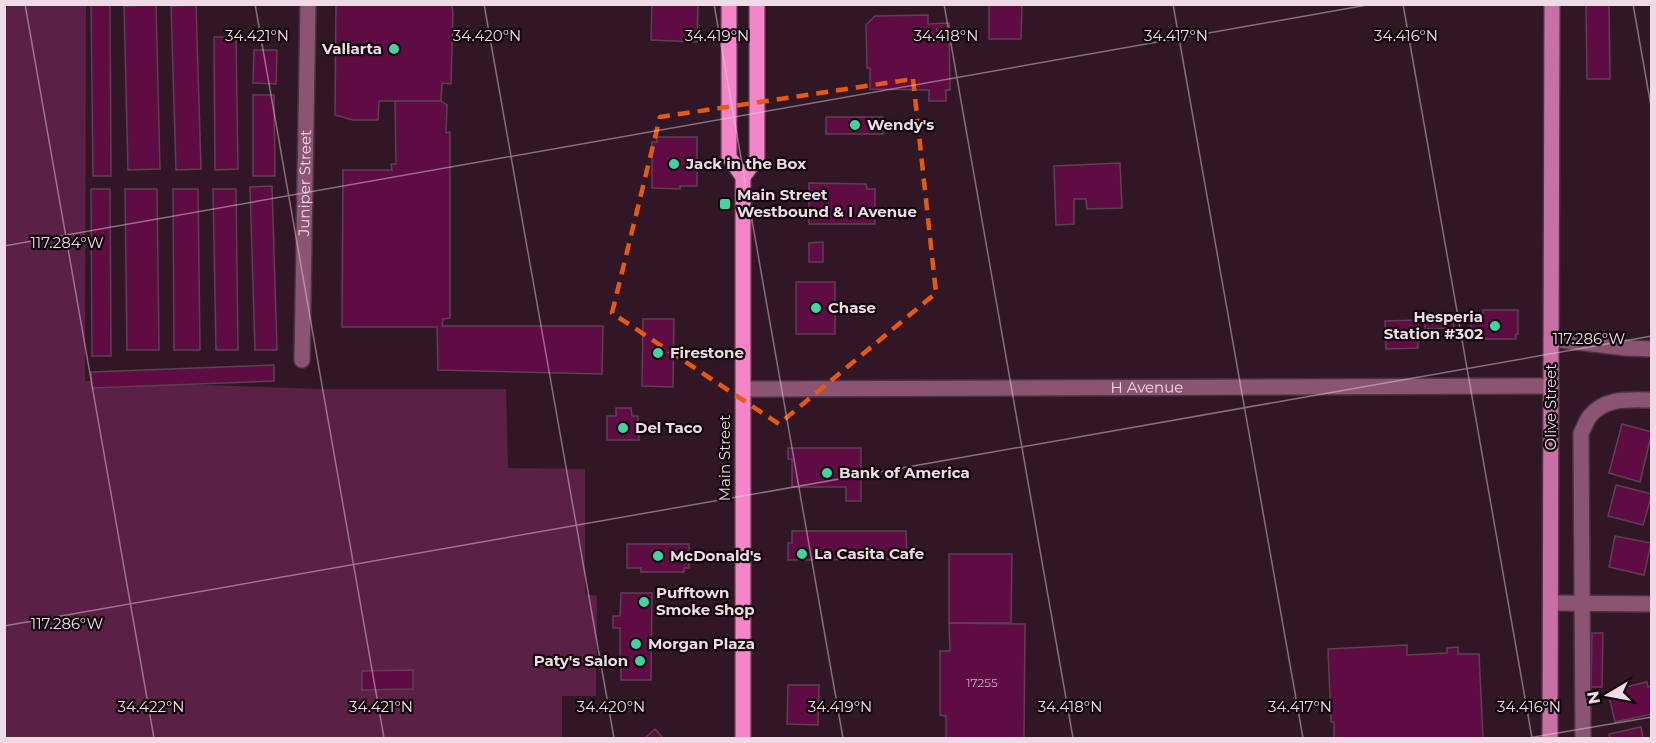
<svg xmlns="http://www.w3.org/2000/svg" width="1656" height="743" viewBox="0 0 1656 743" font-family="Montserrat,sans-serif">
	<style>
		.green { fill: #5b2045 }
		.building { fill: #5e0c43; stroke: #5e4051; stroke-width: 1.5 }
		.lines { fill: none; stroke-linecap: round; stroke-linejoin: round }
		.street-casing { stroke: #4b3241; stroke-width: 18 }
		.secondary-casing { stroke: #4b3241; stroke-width: 18 }
		.primary-casing { stroke: #4b3241; stroke-width: 18 }
		.street { stroke: #8b5473; stroke-width: 15 }
		.secondary { stroke: #c770a3; stroke-width: 15 }
		.primary { stroke: #f684c8; stroke-width: 15 }
		.marked { fill: none; stroke: #e8590c; stroke-width: 4.5; stroke-dasharray: 12 8; stroke-linejoin: round }
		.ticks { fill: none; stroke: #eedbe5; stroke-width: 1.5; stroke-opacity: 0.45 }
		.poi-dot { fill: #40d4a1; stroke: #12070d; stroke-width: 2 }
		.labels { text-anchor: middle; stroke-width: 4.5; stroke-linejoin: round; paint-order: stroke }
		.number-label { font-size: 12px; fill: #caa7bc }
		.poi-label { font-size: 15px; font-weight: bold; fill: #eedbe5; stroke: #12070d; text-anchor: start }
		.street-label { font-size: 15px; fill: #eedbe5; stroke: #12070d }
		.ticks-label { font-size: 15px; text-anchor: middle; fill: #eedbe5; stroke: #12070d; stroke-width: 4.5; stroke-linejoin: round; paint-order: stroke }
	</style>
	<rect width="100%" height="100%" fill="#311726"/>
	<polygon class="green" points="4,5 86,5 85,381 319,389 506,389 508,468 585,469 585,594 597,596 596,696 562,696 562,738 5,738"/>
	<g class="building">
		<polygon points="91,4 110,4 111,176 93,176"/>
		<polygon points="336,4 452,4 453,14 451,84 442,83 441,101 379,101 378,120 353,120 335,115"/>
		<polygon points="652,4 698,4 697,42 651,40"/>
		<polygon points="1022,4 1021,39 989,39 989,5"/>
		<polygon points="1586,4 1609,4 1610,79 1587,79"/>
		<polygon points="156,5 160,169 128,170 124,6"/>
		<polygon points="196,5 201,169 176,170 171,6"/>
		<polygon points="928,15 928,24 949,23 950,90 946,90 946,101 929,101 929,90 870,89 870,68 867,68 866,25 875,16"/>
		<polygon points="214,37 236,37 238,169 215,170"/>
		<polygon points="254,50 277,50 276,84 253,83"/>
		<polygon points="253,95 274,95 275,176 253,176"/>
		<polygon points="395,101 441,101 447,105 446,133 450,132 450,318 443,319 442,326 603,326 602,374 438,370 437,327 342,327 343,170 392,170 391,164 396,164"/>
		<rect x="826" y="117" width="57" height="17"/>
		<polygon points="657,137 697,137 697,186 680,186 680,189 652,188 652,142 657,142"/>
		<polygon points="1120,163 1122,208 1087,209 1086,199 1074,199 1074,224 1056,225 1054,166"/>
		<polygon points="809,183 866,184 867,189 875,189 875,224 809,224"/>
		<polygon points="272,186 277,350 255,350 250,187"/>
		<polygon points="91,189 110,189 111,356 92,356"/>
		<polygon points="125,189 157,189 159,350 127,350"/>
		<polygon points="173,189 198,189 200,350 174,350"/>
		<polygon points="213,189 236,189 238,350 216,350"/>
		<polygon points="823,242 823,262 809,262 809,243"/>
		<rect x="796" y="282" width="39" height="52"/>
		<polygon points="1483,310 1518,310 1518,334 1516,334 1516,339 1481,339 1481,336 1471,336 1471,318 1483,318"/>
		<polygon points="1425,314 1453,314 1454,328 1425,329"/>
		<polygon points="643,319 674,319 673,387 642,386"/>
		<polygon points="1418,320 1418,348 1386,349 1385,321"/>
		<polygon points="274,365 274,381 92,388 91,372"/>
		<polygon points="616,408 631,408 632,416 638,416 639,440 607,440 607,416 616,416"/>
		<polygon points="1622,424 1652,432 1640,482 1609,473"/>
		<polygon points="788,448 861,448 861,501 846,501 846,487 792,487 792,459 788,459"/>
		<polygon points="1616,485 1652,494 1643,525 1608,516"/>
		<polygon points="792,531 906,531 907,559 788,560 788,543 792,543"/>
		<polygon points="1615,536 1651,543 1644,575 1609,567"/>
		<polygon points="627,544 689,544 689,568 684,568 684,572 641,572 641,568 627,568"/>
		<polygon points="949,554 1012,554 1011,623 949,623"/>
		<polygon points="621,593 652,593 651,680 621,680 621,667 615,667 616,659 620,659 620,628 613,628 613,616 620,616"/>
		<polygon points="949,623 1025,624 1024,738 946,738 946,716 940,715 940,651 950,651"/>
		<polygon points="1592,633 1603,633 1602,687 1591,687"/>
		<polygon points="1407,645 1407,655 1447,653 1447,648 1458,647 1458,654 1479,654 1483,738 1334,738 1334,722 1331,722 1328,649"/>
		<polygon points="413,670 413,689 362,690 362,671"/>
		<polygon points="1647,682 1648,687 1652,686 1652,714 1615,722 1608,691"/>
		<polygon points="788,685 819,685 818,725 787,724"/>
		<polygon points="1641,727 1643,738 1610,738 1609,734"/>
		<polygon points="655,729 663,738 645,738"/>
	</g>
	<g class="lines">
		<defs>
			<g id="street">
				<polyline points="1551,339 1626,348 1652,349"/>
				<path id="s1" d="M302 360 308 4"/>
				<path id="s2" d="M743 389 1551 386"/>
				<polyline points="1551,603 1652,604"/>
				<path d="M1583 738 1581 433C1584 428 1586 421 1590 416 1605 397 1630 400 1652 400"/>
			</g>
			<polyline id="secondary" points="1550,738 1552,4"/>
			<g id="primary">
				<polyline points="729,4 729,157 743,177 743,738"/>
				<polyline points="743,177 757,158 757,4"/>
			</g>
		</defs>
		<use href="#street" class="street-casing"/>
		<use href="#secondary" class="secondary-casing"/>
		<use href="#primary" class="primary-casing"/>
		<use href="#street" class="street"/>
		<use href="#secondary" class="secondary"/>
		<use href="#primary" class="primary"/>
	</g>
	<path class="marked" d="M913 79 936 293 779 424 612 313 660 117Z"/>
	<path class="ticks" d="M25 4 154 738M255 4 384 738M484 4 614 738M714 4 843 738M944 4 1073 738M1173 4 1303 738M1403 4 1532 738M1633 4 1652 112M4 246 1373 4M4 626 1652 336M1528 738 1652 717"/>
	<g class="poi-dot">
		<circle cx="394" cy="49" r="6"/>
		<circle cx="855" cy="125" r="6"/>
		<circle cx="674" cy="164" r="6"/>
		<rect x="719" y="198" width="12" height="12" rx="3"/>
		<circle cx="816" cy="308" r="6"/>
		<circle cx="1495" cy="326" r="6"/>
		<circle cx="658" cy="353" r="6"/>
		<circle cx="623" cy="428" r="6"/>
		<circle cx="827" cy="473" r="6"/>
		<circle cx="802" cy="554" r="6"/>
		<circle cx="658" cy="556" r="6"/>
		<circle cx="644" cy="602" r="6"/>
		<circle cx="636" cy="644" r="6"/>
		<circle cx="640" cy="661" r="6"/>
	</g>
	<g class="labels">
		<g class="number-label">
			<text x="982" y="687">17255</text>
		</g>
		<g class="poi-label">
			<text x="382" y="54" text-anchor="end">Vallarta</text>
			<text x="867" y="130">Wendy's</text>
			<text x="686" y="169">Jack in the Box</text>
			<text x="737" y="200">Main Street<tspan x="737" dy="17">Westbound &amp; I Avenue</tspan></text>
			<text x="828" y="313">Chase</text>
			<text x="1483" y="322" text-anchor="end">Hesperia<tspan x="1483" dy="17">Station #302</tspan></text>
			<text x="670" y="358">Firestone</text>
			<text x="635" y="433">Del Taco</text>
			<text x="839" y="478">Bank of America</text>
			<text x="814" y="559">La Casita Cafe</text>
			<text x="670" y="561">McDonald's</text>
			<text x="656" y="598">Pufftown<tspan x="656" dy="17">Smoke Shop</tspan></text>
			<text x="648" y="649">Morgan Plaza</text>
			<text x="628" y="666" text-anchor="end">Paty's Salon</text>
		</g>
		<g class="street-label">
			<text dy="5" stroke="none"><textPath href="#s1" startOffset="177">Juniper Street</textPath></text>
			<text dy="5" stroke="none"><textPath href="#s2" startOffset="404">H Avenue</textPath></text>
			<text transform="translate(1551 407) rotate(-90)" y="5">Olive Street</text>
			<text transform="translate(725 458) rotate(-90)" y="5">Main Street</text>
		</g>
	</g>
	<g class="ticks-label">
		<text x="257" y="41">34.421°N</text>
		<text x="487" y="41">34.420°N</text>
		<text x="717" y="41">34.419°N</text>
		<text x="946" y="41">34.418°N</text>
		<text x="1176" y="41">34.417°N</text>
		<text x="1406" y="41">34.416°N</text>
		<text x="67" y="248">117.284°W</text>
		<text x="1589" y="344">117.286°W</text>
		<text x="67" y="629">117.286°W</text>
		<text x="151" y="712">34.422°N</text>
		<text x="381" y="712">34.421°N</text>
		<text x="611" y="712">34.420°N</text>
		<text x="840" y="712">34.419°N</text>
		<text x="1070" y="712">34.418°N</text>
		<text x="1300" y="712">34.417°N</text>
		<text x="1529" y="712">34.416°N</text>
	</g>
	<rect width="1656" height="743" fill="none" stroke="#eedbe5" stroke-width="12"/>
	<g transform="translate(1608 695) rotate(260)" stroke="#12070d" stroke-width="4.5" paint-order="stroke">
	<path d="M0-4.5L10 22L0 15L-10 22Z" fill="#eedbe5"/>
	<text y="-9" font-size="16" font-weight="bold" text-anchor="middle" fill="#eedbe5">N</text>
	</g>
</svg>
